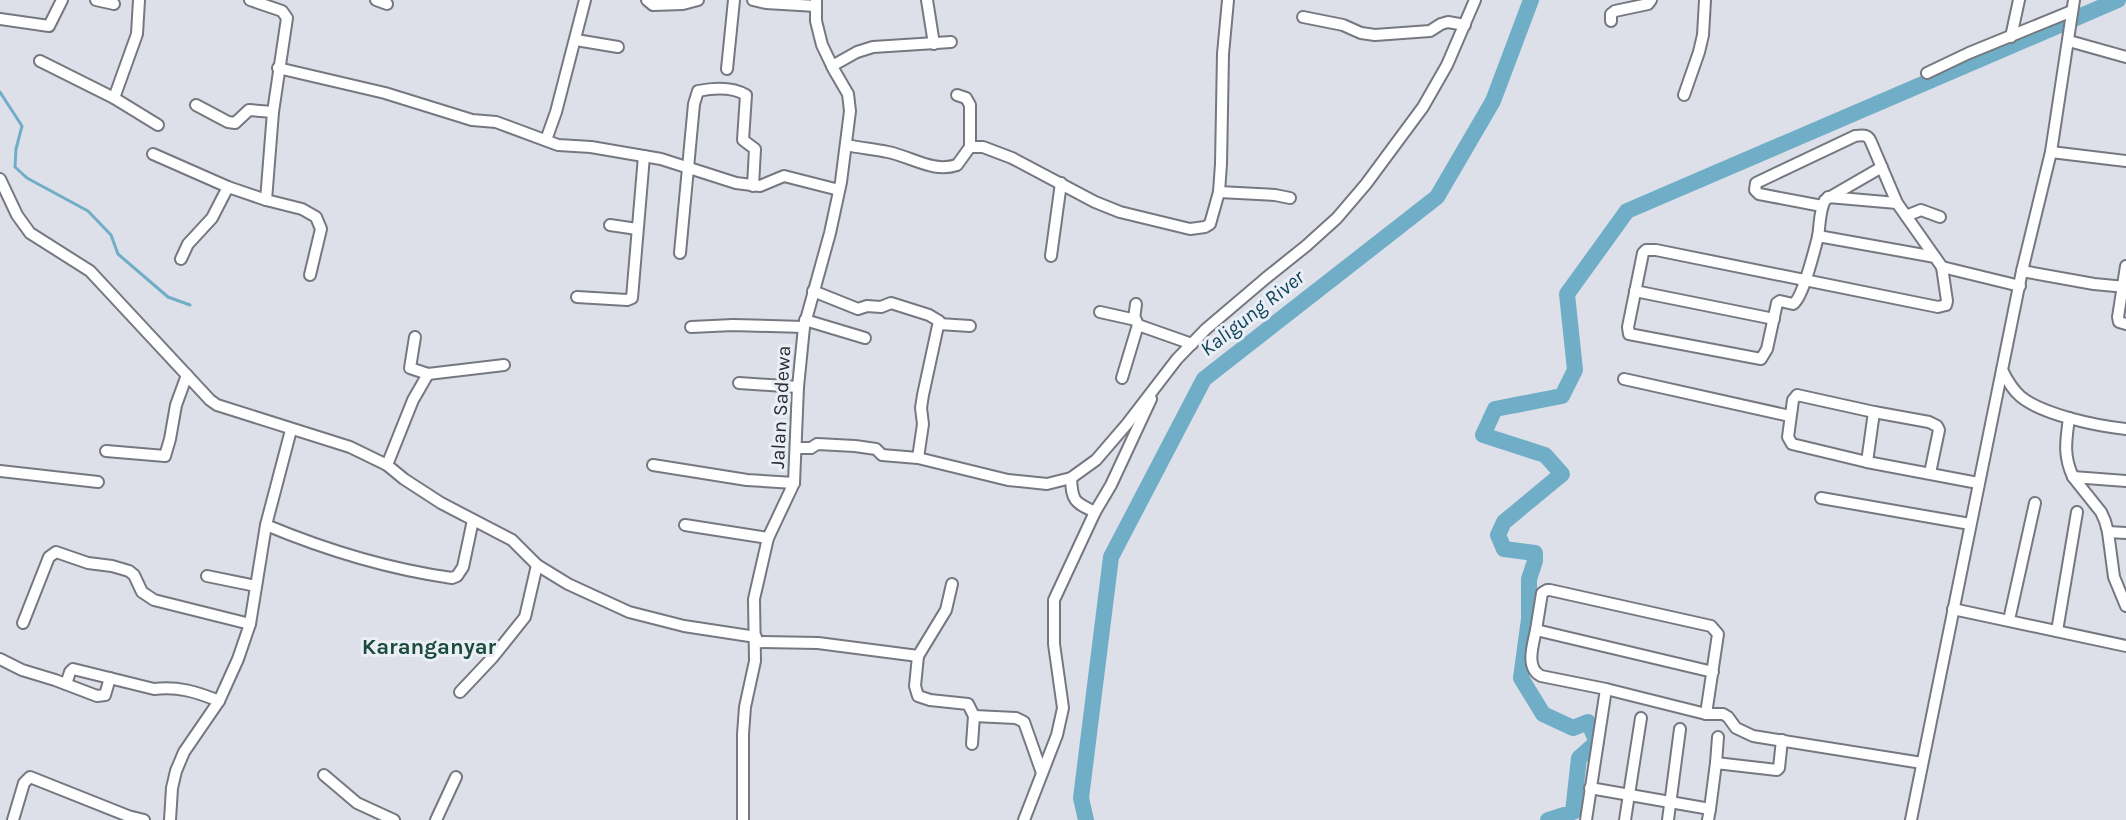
<svg xmlns="http://www.w3.org/2000/svg" width="2126" height="820" viewBox="0 0 2126 820" font-family="Karla,sans-serif">
	<style>
		.lines { fill: none; stroke-linecap: round; stroke-linejoin: round }
		.stream { stroke: #70aec8; stroke-width: 3 }
		.river { stroke: #70aec8; stroke-width: 16 }
		.street-casing { stroke: #757880; stroke-width: 14 }
		.street { stroke: #fff; stroke-width: 10 }
		.labels { text-anchor: middle; stroke-width: 6; stroke-linejoin: round; paint-order: stroke }
		.street-label { font-size: 20px; fill: #2a2b2f; stroke: #eaeef6 }
		.water-label { font-size: 21px; font-style: italic; fill: #0d4356; stroke: #eaeef6 }
		.quarter-label { font-size: 22px; font-weight: bold; fill: #1b4b3b; stroke: #eaeef6 }
	</style>
	<rect width="100%" height="100%" fill="#dde0e9"/>
	<g class="lines">
		<polyline class="stream" points="0,92 22,126 16,149 15,167 27,178 88,211 111,235 118,254 168,297 190,305"/>
		<g class="river">
			<polyline points="1086,820 1081,798 1111,557 1204,379 1437,197 1493,101 1531,0"/>
			<polyline points="1548,820 1573,812 1579,758 1597,742 1588,722 1573,728 1543,714 1521,678 1529,619 1529,579 1535,561 1535,553 1504,549 1498,535 1504,522 1562,474 1545,455 1483,435 1495,409 1562,396 1575,370 1567,294 1627,211 2118,0"/>
		</g>
		<defs>
			<g id="street">
				<polyline points="96,0 114,4"/>
				<polyline points="376,0 387,4"/>
				<polyline points="647,0 653,5 683,4 698,0"/>
				<polyline points="753,0 766,3 816,6"/>
				<polyline points="927,0 934,44"/>
				<polyline points="1303,17 1343,25 1361,33 1375,35 1430,31 1441,24 1448,22 1465,25"/>
				<polyline points="0,19 49,26 62,0"/>
				<polyline points="1611,21 1611,14 1615,11 1648,4 1651,0"/>
				<polyline points="2011,37 2019,0"/>
				<polyline points="576,40 618,47"/>
				<polyline points="2069,41 2126,57"/>
				<polyline points="40,61 114,98 137,34 139,0"/>
				<polyline points="832,66 857,52 873,47 951,42"/>
				<polyline points="278,68 385,93 472,120 496,122 558,145 591,147 661,159 736,183 760,186 784,176 839,190"/>
				<polyline points="727,69 734,0"/>
				<polyline points="1927,73 1969,53 2072,11"/>
				<polyline points="957,95 966,98 970,105 970,147"/>
				<polyline points="1684,95 1699,52 1703,35 1705,0"/>
				<polyline points="114,98 158,125"/>
				<polyline points="196,105 228,122 235,123 249,110 273,112 287,18 282,11 250,0"/>
				<polyline points="546,140 556,112 585,0"/>
				<path d="M846 145C860 148 874 149 888 152 912 157 933 173 957 165L970 147H983L1012 158 1095 202 1120 212 1190 229 1205 227 1210 224 1219 192 1221 164 1223 54 1228 0"/>
				<polyline points="2051,152 2126,161"/>
				<polyline points="153,154 228,187 266,200 302,209 316,217 321,229 310,275"/>
				<polyline points="0,179 17,215 30,233 90,271 210,400 217,405 350,447 387,465 404,479 441,503 512,540 537,565 568,584 629,612 684,626 756,637"/>
				<polyline points="1219,192 1275,195 1290,198"/>
				<polyline points="1828,197 1897,203"/>
				<polyline points="266,200 273,112"/>
				<path d="M1822 206 1759 194 1755 190 1756 183 1855 136C1863 135 1868 134 1871 142L1897 203 1942 267 1947 301 1946 305 1938 307 1656 250H1646L1643 253 1628 327 1629 334 1761 359 1767 349 1777 303 1780 301 1793 304C1803 298 1814 251 1818 237 1820 225 1819 212 1825 200L1882 167"/>
				<polyline points="1906,216 1921,210 1940,217"/>
				<polyline points="610,225 637,229"/>
				<polyline points="1818,236 1935,257"/>
				<path d="M680 253 694 104 698 91C713 88 733 87 746 95L743 140 755 149 753 186"/>
				<polyline points="1051,256 1061,183"/>
				<polyline points="181,259 188,244 212,218 228,187"/>
				<polyline points="2126,266 2118,317 2119,322 2126,324"/>
				<polyline points="1942,267 2020,286"/>
				<polyline points="2022,271 2094,284 2126,287"/>
				<polyline points="813,291 858,309 867,306 881,307 891,303 929,315 939,321 923,395 921,408 923,424 918,458"/>
				<polyline points="1635,291 1774,319"/>
				<polyline points="577,297 627,300 632,298 644,156"/>
				<polyline points="1100,312 1136,320 1138,325"/>
				<polyline points="1134,319 1136,304"/>
				<polyline points="805,320 865,338"/>
				<polyline points="939,324 970,326"/>
				<polyline points="691,327 733,325 804,327"/>
				<path d="M2002 370C2007 380 2012 389 2020 396 2042 415 2098 426 2126 429"/>
				<polyline points="428,374 504,365"/>
				<polyline points="1122,378 1138,325 1192,344"/>
				<polyline points="1624,379 1790,416"/>
				<polyline points="739,383 798,387"/>
				<polyline points="1874,412 1797,395 1793,400 1788,437 1792,444 1867,462 1978,483"/>
				<path d="M2069 418C2066 441 2063 455 2073 477"/>
				<polyline points="797,448 811,448 817,444 855,446 876,449 882,455 918,458 1008,480 1047,484 1071,478 1096,460 1127,424 1177,359 1206,329 1266,278 1306,246 1337,218 1366,184 1423,107 1447,65 1475,0"/>
				<polyline points="106,451 165,456 170,439 176,405 187,375"/>
				<polyline points="1867,462 1874,412 1929,422 1937,426 1939,430 1930,473"/>
				<polyline points="387,465 413,400 428,374 410,368 415,337"/>
				<polyline points="653,465 747,480 794,483"/>
				<polyline points="0,471 98,482"/>
				<polyline points="2126,481 2073,477 2101,512 2105,521 2108,532 2114,577 2126,606"/>
				<polyline points="1821,498 1970,524"/>
				<polyline points="1095,512 1111,485 1151,399"/>
				<path d="M266 525C326 550 388 569 452 578L457 576 463 567 473 520"/>
				<polyline points="685,525 768,538"/>
				<polyline points="2108,532 2126,533"/>
				<polyline points="207,576 256,586"/>
				<polyline points="1953,609 2126,646"/>
				<polyline points="2009,620 2035,503"/>
				<polyline points="23,623 49,557 56,552 88,563 112,566 129,571 134,575 142,592 154,600 250,624"/>
				<path d="M1536 630C1533 645 1525 668 1541 676L1606 689 1706 714H1723L1728 717 1736 728 1753 736 1922 763"/>
				<polyline points="2057,631 2077,512"/>
				<polyline points="755,642 818,643 918,656 946,610 952,584"/>
				<polyline points="918,656 915,686 918,696 930,700 968,704 974,716 972,744"/>
				<polyline points="0,659 22,670 55,680 97,696 105,695 110,678"/>
				<path d="M66 684 70 672 73 669 154 689C178 686 197 692 219 701"/>
				<polyline points="460,692 493,657 525,617 537,565"/>
				<polyline points="1706,714 1718,634 1711,626 1550,590 1547,590 1542,593 1536,630 1713,672"/>
				<polyline points="974,716 1016,718 1024,722 1042,773"/>
				<polyline points="1716,763 1718,737"/>
				<polyline points="324,775 357,803 394,820"/>
				<polyline points="1590,788 1710,809 1708,820"/>
				<polyline points="1710,809 1716,763 1777,770 1779,768 1782,740"/>
				<polyline points="13,820 24,783 30,777 128,816 144,820"/>
				<polyline points="170,820 172,788 176,771 184,752 219,701 238,659 250,624 266,525 291,430"/>
				<polyline points="436,820 456,777"/>
				<polyline points="743,820 743,734 745,707 755,661 754,599 768,538 794,483 798,387 804,327 830,233 841,182 850,111 848,94 834,70 822,45 816,21 816,0"/>
				<path d="M1024 820 1057 735 1063 708 1054 644V600L1095 512C1074 502 1072 501 1071 478"/>
				<polyline points="1586,820 1606,689"/>
				<polyline points="1625,820 1641,718"/>
				<polyline points="1668,820 1680,729"/>
				<polyline points="1911,820 2022,271 2051,152 2074,0"/>
			</g>
		</defs>
		<use href="#street" class="street-casing"/>
		<use href="#street" class="street"/>
	</g>
	<g class="labels">
		<g class="street-label">
			<text transform="translate(780 407) rotate(-87)" y="7">Jalan Sadewa</text>
		</g>
		<g class="water-label">
			<text transform="translate(1252 313) rotate(-38)" y="7">Kaligung River</text>
		</g>
		<g class="quarter-label">
			<text x="429" y="654">Karanganyar</text>
		</g>
	</g>
</svg>
